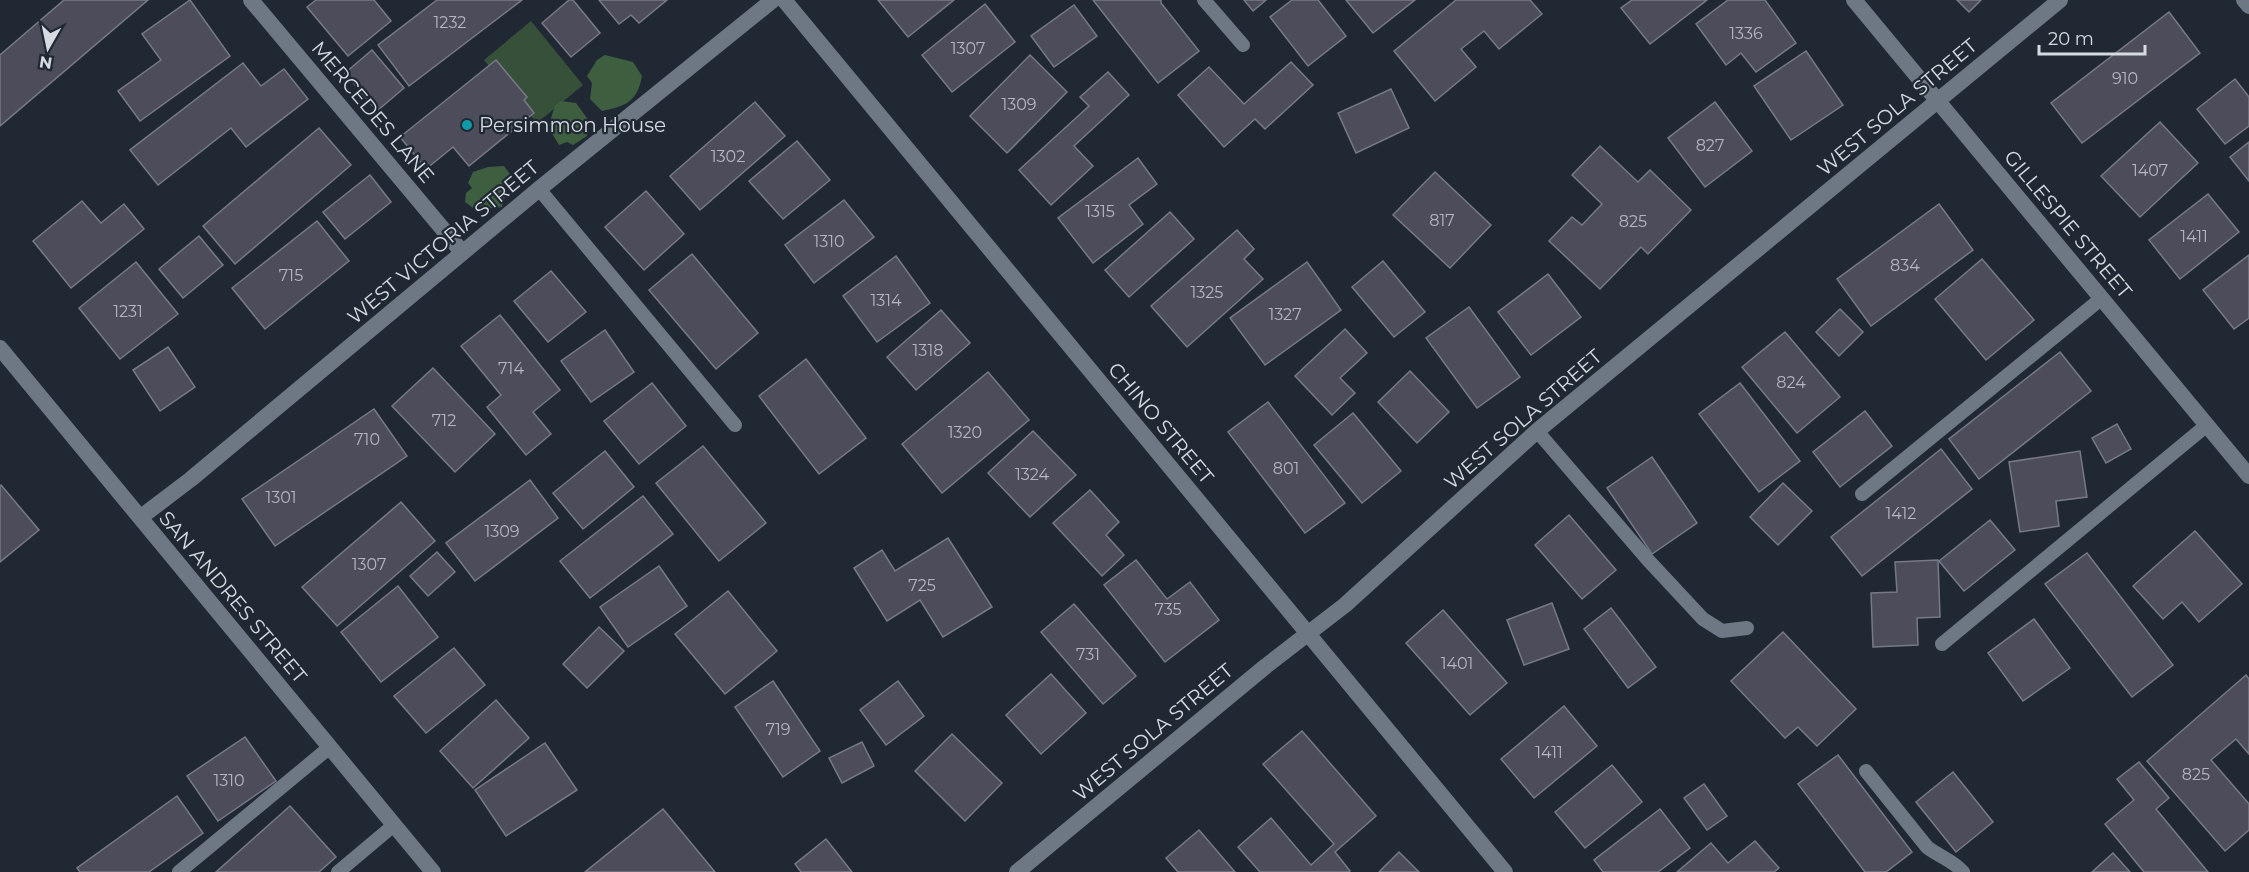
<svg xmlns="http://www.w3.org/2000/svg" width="2249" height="872" viewBox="0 0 2249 872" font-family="Montserrat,sans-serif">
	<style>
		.green { fill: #375039 }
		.forest { fill: #3d5f40 }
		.building { fill: #4c4c5a; stroke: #787988; stroke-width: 1.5 }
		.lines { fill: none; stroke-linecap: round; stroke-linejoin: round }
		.service { stroke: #6e7885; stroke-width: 14 }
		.minor { stroke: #6e7885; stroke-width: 16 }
		.tertiary { stroke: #6e7885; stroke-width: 16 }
		.culture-dot { fill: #0f9aa8; stroke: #202933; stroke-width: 2 }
		.labels { text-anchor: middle; stroke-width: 4.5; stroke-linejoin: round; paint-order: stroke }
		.number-label { font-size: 16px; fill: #b3b7bf }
		.street-label { font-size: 20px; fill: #d5dbe1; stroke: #202933 }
		.poi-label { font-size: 20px; fill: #d5dbe1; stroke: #202933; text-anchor: start }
	</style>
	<rect width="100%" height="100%" fill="#202933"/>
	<polygon class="green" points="531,21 583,85 537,123 484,60"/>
	<g class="forest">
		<path d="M605 55 633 62 642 76C637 103 625 106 602 111L590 99 592 83 587 76 597 60Z"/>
		<polygon points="561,101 576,103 589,121 587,136 573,145 567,142 559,145 548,127 555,106"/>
		<path d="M504 166 510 174C509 188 505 194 502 207L476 210 465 202 466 193 472 188 468 183 473 172 488 167Z"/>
	</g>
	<g class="building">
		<polygon points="64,0 148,0 0,126 0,55"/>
		<polygon points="190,0 230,56 140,121 118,91 161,60 142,34"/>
		<polygon points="316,0 374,0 391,21 348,56 307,7"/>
		<polygon points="437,0 522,0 409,86 378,45"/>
		<polygon points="569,0 573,0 600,33 571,57 542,23"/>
		<polygon points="599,0 667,0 639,23 631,15 619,24"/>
		<polygon points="878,0 954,0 908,37"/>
		<polygon points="1093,0 1161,0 1161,3 1199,51 1158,83"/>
		<polygon points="1244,0 1266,0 1253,11"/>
		<polygon points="1292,0 1318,0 1346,36 1308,66 1270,17"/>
		<polygon points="1346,0 1415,0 1373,33"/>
		<polygon points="1456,0 1530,0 1542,14 1499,49 1484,31 1461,49 1476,67 1435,101 1394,51"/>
		<polygon points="1632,0 1707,0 1650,44 1621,8"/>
		<polygon points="1728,0 1765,0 1796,43 1756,72 1741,53 1726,65 1696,24"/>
		<polygon points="1957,0 1981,0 1969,12"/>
		<polygon points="985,4 1015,42 952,92 922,55"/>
		<polygon points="1074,5 1097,36 1054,67 1031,36"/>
		<polygon points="2169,12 2200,53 2082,143 2051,103"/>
		<polygon points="372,50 404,88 377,111 345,73"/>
		<polygon points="1806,51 1843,105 1791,140 1754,86"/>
		<polygon points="1030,55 1067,92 1007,153 970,116"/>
		<polygon points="496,60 527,97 524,100 534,113 469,166 453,147 426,169 400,137"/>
		<polygon points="1291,62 1313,85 1265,129 1255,119 1224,147 1178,95 1209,67 1244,104"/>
		<polygon points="243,63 261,86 284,69 308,99 246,147 231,128 158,185 130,150"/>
		<polygon points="1108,72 1129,95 1074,146 1093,166 1051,205 1019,170 1089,106 1080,97"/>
		<polygon points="2235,79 2249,97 2249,126 2225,144 2197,109"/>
		<polygon points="1391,89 1409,128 1356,153 1338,113"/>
		<polygon points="755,102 785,136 700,210 670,176"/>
		<polygon points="1715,102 1752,151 1705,187 1668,138"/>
		<polygon points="2160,122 2198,163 2140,217 2101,176"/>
		<polygon points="319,128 351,165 235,264 203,226"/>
		<polygon points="797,141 830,180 783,219 749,181"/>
		<polygon points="2249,142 2249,181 2230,157"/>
		<polygon points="1600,146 1638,182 1650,170 1691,210 1648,254 1641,247 1600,289 1549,241 1572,217 1582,225 1602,204 1572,175"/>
		<polygon points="1138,158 1157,184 1129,205 1143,224 1093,263 1058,218"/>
		<polygon points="1435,172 1491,225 1450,268 1393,215"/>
		<polygon points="370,175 391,202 345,239 323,212"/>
		<polygon points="646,191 684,234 644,270 605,227"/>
		<polygon points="2208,194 2239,232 2180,279 2149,240"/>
		<polygon points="844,200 874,237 814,283 785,245"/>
		<polygon points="82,201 101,223 124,204 144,229 71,288 33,241"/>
		<polygon points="1939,204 1973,250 1871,326 1837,279"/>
		<polygon points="1170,212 1194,239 1129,297 1105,270"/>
		<polygon points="317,221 349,261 265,329 232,288"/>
		<polygon points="1237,230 1254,249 1244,259 1263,279 1187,347 1151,306"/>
		<polygon points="199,236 223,265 183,298 159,269"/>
		<polygon points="692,254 758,333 716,369 649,290"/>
		<polygon points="2249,255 2249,318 2234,329 2203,290"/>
		<polygon points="896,256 930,303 877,342 843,296"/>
		<polygon points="1982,259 2034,320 1986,360 1935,299"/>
		<polygon points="1383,261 1425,312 1394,337 1352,287"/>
		<polygon points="136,262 178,314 120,359 79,308"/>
		<polygon points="1307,262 1341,310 1265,365 1230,318"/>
		<polygon points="551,271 586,312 548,342 514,301"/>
		<polygon points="1548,274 1581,317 1531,355 1498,312"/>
		<polygon points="1469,307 1520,377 1477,408 1426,338"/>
		<polygon points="1840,309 1863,332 1839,356 1816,332"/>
		<polygon points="941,310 970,343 916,390 887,357"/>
		<polygon points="500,315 560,390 533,412 551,434 526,455 487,407 501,395 461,346"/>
		<polygon points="1345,329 1367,353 1340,378 1355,393 1332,415 1295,376"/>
		<polygon points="605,330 634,372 591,402 561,361"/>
		<polygon points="1785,332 1840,397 1797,433 1742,367"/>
		<polygon points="168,347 195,387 160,411 133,370"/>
		<polygon points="2060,352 2091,391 1979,479 1949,439"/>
		<polygon points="806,359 866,438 819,474 759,396"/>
		<polygon points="433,368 495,434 455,472 392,406"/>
		<polygon points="1410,371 1449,412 1417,443 1378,402"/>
		<polygon points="988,372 1029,420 942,493 902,444"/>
		<polygon points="652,383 686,426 639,464 604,421"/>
		<polygon points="1740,383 1800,461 1759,492 1699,414"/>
		<polygon points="1268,402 1345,503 1305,533 1228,432"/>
		<polygon points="374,409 407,456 275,546 242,499"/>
		<polygon points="1865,411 1892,446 1840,487 1813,452"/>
		<polygon points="1353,413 1401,471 1362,503 1314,445"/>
		<polygon points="2117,424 2131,449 2106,463 2092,438"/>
		<polygon points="1033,431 1076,475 1030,517 988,473"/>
		<polygon points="703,446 766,523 719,561 656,483"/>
		<polygon points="1941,449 1972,489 1862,576 1831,537"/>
		<polygon points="605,451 634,487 583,529 553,493"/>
		<polygon points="2080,451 2087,497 2056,501 2059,526 2020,532 2009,462"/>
		<polygon points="1652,457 1697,523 1652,554 1607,488"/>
		<polygon points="530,480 558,518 475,581 446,543"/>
		<polygon points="1783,483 1812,511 1778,545 1750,517"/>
		<polygon points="1,485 39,530 0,562 0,486"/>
		<polygon points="1090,490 1119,522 1106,535 1124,555 1102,576 1053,523"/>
		<polygon points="643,496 673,534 590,598 560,561"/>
		<polygon points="401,502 435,541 337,626 302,587"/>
		<polygon points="1569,515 1616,570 1582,599 1535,545"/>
		<polygon points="1990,520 2015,550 1964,591 1939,561"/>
		<polygon points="2195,531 2242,584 2199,622 2182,602 2163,619 2133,586"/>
		<polygon points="948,538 992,607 943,637 920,600 887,621 854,568 882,550 895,571"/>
		<polygon points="437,552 455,572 428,596 410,576"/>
		<polygon points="2087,553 2173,665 2132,697 2045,584"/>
		<polygon points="1136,560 1167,599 1190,582 1219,620 1165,662 1104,585"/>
		<polygon points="1938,560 1940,617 1917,618 1918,645 1873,647 1871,593 1897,592 1895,562"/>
		<polygon points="659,566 687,606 628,647 600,607"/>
		<polygon points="398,586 438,637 381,682 341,632"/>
		<polygon points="728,591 777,651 725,694 675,634"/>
		<polygon points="1552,603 1569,649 1524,665 1507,620"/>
		<polygon points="1074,604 1136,676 1103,704 1041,632"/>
		<polygon points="1611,608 1656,667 1628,688 1584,629"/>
		<polygon points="1443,610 1507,683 1470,715 1406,643"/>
		<polygon points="2034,619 2070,668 2023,701 1988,653"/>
		<polygon points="599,627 624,651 587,688 563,664"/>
		<polygon points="1783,632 1856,709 1817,746 1798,727 1785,738 1731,681"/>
		<polygon points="454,648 485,685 426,733 394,696"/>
		<polygon points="1051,674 1086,713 1041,754 1006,715"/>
		<polygon points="2246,675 2249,679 2249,754 2236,739 2211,760 2249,804 2249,830 2225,851 2147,761"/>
		<polygon points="773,681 820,751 783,777 735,707"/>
		<polygon points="898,681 924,716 886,745 860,710"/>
		<polygon points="496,700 529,738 473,788 440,751"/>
		<polygon points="1564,706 1597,746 1534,798 1501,759"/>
		<polygon points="1302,731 1376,816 1335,852 1350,871 1349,872 1260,872 1238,847 1271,818 1311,865 1334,844 1263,764"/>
		<polygon points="952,734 1002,783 965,821 915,771"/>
		<polygon points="245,737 276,781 218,821 187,776"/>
		<polygon points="862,742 874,766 842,783 829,758"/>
		<polygon points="545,743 577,790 506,836 475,790"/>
		<polygon points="1838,755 1912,852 1886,872 1865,872 1798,784"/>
		<polygon points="2139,762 2169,798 2156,809 2208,872 2144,872 2105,824 2134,800 2117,779"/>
		<polygon points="1612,765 1642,802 1585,848 1555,812"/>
		<polygon points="1953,772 1993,822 1956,852 1916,802"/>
		<polygon points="1704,784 1727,816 1707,830 1684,798"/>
		<polygon points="177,796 203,833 149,872 80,872 77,868"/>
		<polygon points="290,806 336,857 319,872 216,872"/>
		<polygon points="663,809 715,872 585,872"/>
		<polygon points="1660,809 1690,848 1658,872 1603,872 1594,860"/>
		<polygon points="1199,830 1235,872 1178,872 1166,858"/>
		<polygon points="826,839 852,872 801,872 795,864"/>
		<polygon points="1755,841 1779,868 1774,872 1677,872 1711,843 1728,863"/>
		<polygon points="1399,852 1419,872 1379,872"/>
		<polygon points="2113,853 2130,872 2092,872"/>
	</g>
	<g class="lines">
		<g class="service">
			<polyline points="1204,0 1243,45"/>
			<polyline points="539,189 735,425"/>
			<polyline points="1537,431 1648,560 1703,619 1722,631 1747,628"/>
			<polyline points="1862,494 2102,298"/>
			<polyline points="1942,644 2207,425"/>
			<path d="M1866 771 1927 847C1938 856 1953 860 1963 872"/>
			<polyline points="179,872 330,747"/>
			<polyline points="338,872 394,825"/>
		</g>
		<g class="minor">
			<polyline points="251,0 462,252"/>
			<polyline points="784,0 1505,872"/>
			<polyline points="1854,0 2249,476"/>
			<polyline points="2244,0 2249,6"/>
			<polyline points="141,517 191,479 539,189 773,0"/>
			<polyline points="1017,872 1266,666 1345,605 1537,431 2060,0"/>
		</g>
		<polyline class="tertiary" points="0,348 433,872"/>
	</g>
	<circle class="culture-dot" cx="467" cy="125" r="6"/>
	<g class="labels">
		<g class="number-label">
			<text x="450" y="28">1232</text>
			<text x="1746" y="39">1336</text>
			<text x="968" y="54">1307</text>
			<text x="2125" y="84">910</text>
			<text x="1019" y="110">1309</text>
			<text x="1710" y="151">827</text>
			<text x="728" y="162">1302</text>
			<text x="2150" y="176">1407</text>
			<text x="1100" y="217">1315</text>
			<text x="1442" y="226">817</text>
			<text x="1633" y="227">825</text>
			<text x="2194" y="242">1411</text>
			<text x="829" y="247">1310</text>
			<text x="1905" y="271">834</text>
			<text x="291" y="281">715</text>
			<text x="1207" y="298">1325</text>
			<text x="886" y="306">1314</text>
			<text x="128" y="317">1231</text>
			<text x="1285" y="320">1327</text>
			<text x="928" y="356">1318</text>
			<text x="511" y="374">714</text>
			<text x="1791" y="388">824</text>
			<text x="444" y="426">712</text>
			<text x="965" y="438">1320</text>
			<text x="367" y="445">710</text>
			<text x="1286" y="474">801</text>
			<text x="1032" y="480">1324</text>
			<text x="281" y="503">1301</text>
			<text x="1901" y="519">1412</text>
			<text x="502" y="537">1309</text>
			<text x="369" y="570">1307</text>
			<text x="922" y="591">725</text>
			<text x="1168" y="615">735</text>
			<text x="1088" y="660">731</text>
			<text x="1457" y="669">1401</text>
			<text x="778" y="735">719</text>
			<text x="1549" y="758">1411</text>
			<text x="2196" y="780">825</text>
			<text x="229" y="786">1310</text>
		</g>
		<g class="street-label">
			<text transform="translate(1897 107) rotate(-40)" y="7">WEST SOLA STREET</text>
			<text transform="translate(373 112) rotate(50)" y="7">MERCEDES LANE</text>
			<text transform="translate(2068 224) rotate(50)" y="7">GILLESPIE STREET</text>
			<text transform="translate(443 242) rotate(-40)" y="7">WEST VICTORIA STREET</text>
			<text transform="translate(1523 419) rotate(-41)" y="7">WEST SOLA STREET</text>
			<text transform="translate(1161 423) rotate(50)" y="7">CHINO STREET</text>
			<text transform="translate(233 597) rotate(50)" y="7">SAN ANDRES STREET</text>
			<text transform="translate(1153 732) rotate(-40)" y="7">WEST SOLA STREET</text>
		</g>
		<g class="poi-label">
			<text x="479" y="132">Persimmon House</text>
		</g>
	</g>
	<g transform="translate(48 48) rotate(189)" stroke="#202933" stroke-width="4.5" paint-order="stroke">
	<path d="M0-4.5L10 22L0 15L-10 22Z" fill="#d5dbe1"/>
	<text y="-9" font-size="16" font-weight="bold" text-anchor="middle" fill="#d5dbe1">N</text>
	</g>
	<path d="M2039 45v9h106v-9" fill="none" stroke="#d5dbe1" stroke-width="3"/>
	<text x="2048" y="45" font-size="18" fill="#d5dbe1" stroke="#202933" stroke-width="4.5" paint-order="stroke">20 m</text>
</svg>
